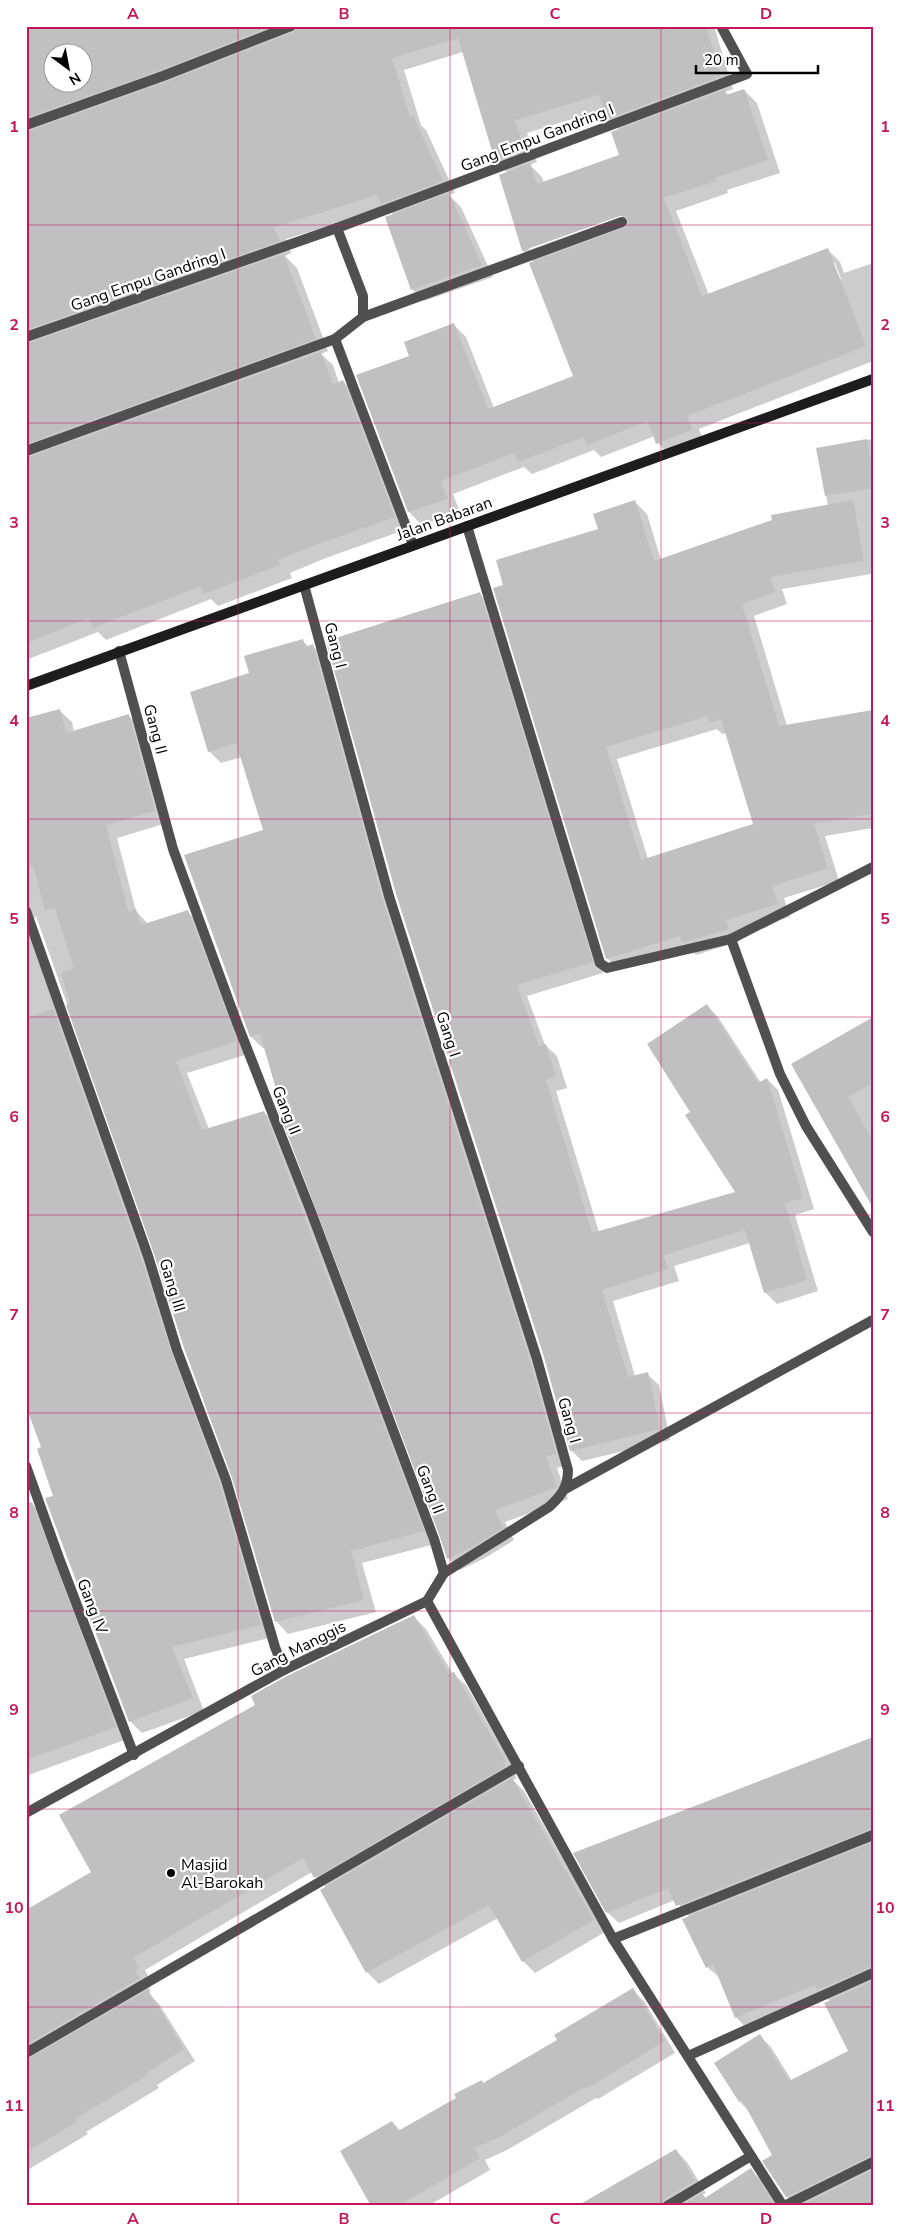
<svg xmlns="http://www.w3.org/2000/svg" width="899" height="2232" viewBox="0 0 899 2232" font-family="'Nunito Sans',sans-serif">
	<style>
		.shadow { fill: #0003; fill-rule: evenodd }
		.building { fill: #c0c0c0; fill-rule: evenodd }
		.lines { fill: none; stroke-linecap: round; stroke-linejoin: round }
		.lane { stroke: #505050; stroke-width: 10 }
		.street { stroke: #505050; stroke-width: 10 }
		.secondary { stroke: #1d1d1d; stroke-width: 10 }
		.grid { fill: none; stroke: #c2185b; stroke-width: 1; stroke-opacity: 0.55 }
		.poi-dot { fill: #000; stroke: #fff; stroke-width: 2 }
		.labels { text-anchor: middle; stroke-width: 4.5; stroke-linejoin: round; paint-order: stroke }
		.street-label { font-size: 16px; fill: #000; stroke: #fff }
		.poi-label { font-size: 16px; fill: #000; stroke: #fff; text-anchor: start }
		.neatline { fill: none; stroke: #c2185b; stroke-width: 2 }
		.grid-label { font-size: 16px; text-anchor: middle; font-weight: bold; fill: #c2185b }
	</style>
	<rect width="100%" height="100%" fill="#fff"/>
	<g class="shadow">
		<path d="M26 26H714L733 89 725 92 729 95 744 90 757 103 780 173 727 190 728 193 676 211 709 295 827 249 840 262 844 273 873 263V361L699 429 704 443 670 456 658 443 655 436 601 457 594 450 532 474 524 467 453 494 460 512 422 525 409 512 358 376 411 357 453 324 466 337 494 408 574 377 535 263 523 251 508 173 496 161 463 52 404 70 421 125 426 130 455 193 449 195 461 207 493 277 424 301 412 289 394 215 387 208 286 239 291 253 285 256 297 268 328 351 321 354 333 365 339 383 343 381 355 394 407 529 326 558 290 573 292 578 218 606 211 599 106 640 98 632 26 660ZM52 52H82V82H52ZM605 109 608 119 620 131V156L544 183 542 177 530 165 537 162 527 133ZM625 212 626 215 529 250V247ZM832 263H835L841 279 839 280Z"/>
		<path d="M873 439V582L871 574 782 589 787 604 754 616 787 726 873 710V828L825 836 839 881 784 898 790 917 738 932 740 941 696 955 690 949 619 970 607 958 505 586 600 530 635 502 647 514 661 560 828 506 818 449ZM717 729 722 734 727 733 755 825 648 859 617 759Z"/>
		<polygon points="480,594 491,605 603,973 527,996 545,1045 557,1056 567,1088 556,1091 599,1232 737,1192 692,1112 707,1006 718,1017 761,1083 767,1079 778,1090 814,1209 795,1215 818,1291 777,1304 765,1292 750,1243 674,1266 679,1281 613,1301 635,1376 647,1374 659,1385 670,1440 582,1461 571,1450 545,1357"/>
		<polygon points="302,640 309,647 313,646 325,658 394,911 567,1465 557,1468 568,1499 505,1522 514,1540 485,1558 460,1570 448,1558 283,1106 265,1048 263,1048 251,1037 264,831 242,757 221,763 209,751 251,674"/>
		<polygon points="59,710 72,722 74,732 129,716 141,728 167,823 117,838 136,911 148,924 188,912 200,924 248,1054 187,1073 209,1129 264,1112 276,1125 435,1544 362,1563 376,1612 288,1634 276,1621 234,1477 36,916 31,922 231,1496 273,1637 184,1659 204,1711 142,1733 130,1721 55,1497 42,1448 26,1402 26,720"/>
		<polygon points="873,1019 873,1203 793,1064"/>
		<polygon points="31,1503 44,1516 127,1739 26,1776 26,1504"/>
		<polygon points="414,1617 426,1629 453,1674 466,1685 517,1774 515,1776 517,1778 513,1780 524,1791 605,1932 535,1973 523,1961 498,1918 379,1984 367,1972 326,1888 312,1872 145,1970 150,1980 146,1983 151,1991 148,1993 159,2004 195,2061 157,2085 159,2088 86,2132 88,2134 26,2171 26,1911 93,1873"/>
		<polygon points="873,1747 873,2206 796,2206 787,2197 764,2161 773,2156 749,2111 740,2102 716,2063 760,2036 771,2047 792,2081 850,2051 830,2001 825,1996 747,2029 736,2017 720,1978 707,1967 689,1917 675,1900 619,1923 607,1912"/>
		<polygon points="632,1990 644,2001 675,2053 598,2099 596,2098 507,2150 485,2160 490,2170 428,2206 373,2206 392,2122 401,2131 559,2041"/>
		<polygon points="676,2151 687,2162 706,2193 702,2195 706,2198 751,2170 762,2181 778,2206 581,2206"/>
	</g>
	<g class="building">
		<path d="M26 26H271L161 70 26 118ZM52 52H82V82H52Z"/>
		<polygon points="298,26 706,26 721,76 607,119 599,95 515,120 525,150 495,161 458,38 392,58 410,117 413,116 443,181 381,204 377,195 274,227 280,241 26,330 26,132 165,82 294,32"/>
		<polygon points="744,89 768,160 715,178 716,181 664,198 702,296 828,248 866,346 687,416 692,430 656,444 648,421 587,445 584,437 518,462 514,453 441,481 448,499 408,512 356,375 409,356 404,342 454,323 488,409 573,376 529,263 624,228 629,224 627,217 620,216 522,251 499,175 530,163 537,184 619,155 611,132 725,90 726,95"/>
		<polygon points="449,193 482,265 411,290 385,217"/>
		<polygon points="284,254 316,339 26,444 26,344"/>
		<polygon points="321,352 333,384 343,380 395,517 313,546 278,560 280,565 204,594 201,586 93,628 89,618 26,643 26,458"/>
		<polygon points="867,439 873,473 873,488 825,496 816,448"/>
		<path d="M635 500 654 561 772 520 771 515 853 500 864 561 770 577 775 592 742 604 779 726 873 710V814L814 824 828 868 772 886 778 904 726 920 729 929 682 943 680 936 606 959 493 588 503 585 496 560 598 529 593 514ZM707 716 709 723 721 719 753 824 641 860 606 747Z"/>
		<polygon points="480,592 593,962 517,985 539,1046 546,1044 556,1076 546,1080 592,1233 735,1192 685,1115 690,1112 647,1044 707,1004 758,1083 767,1078 803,1198 785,1203 807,1280 764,1293 745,1230 664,1255 668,1269 602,1290 628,1377 648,1372 660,1429 570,1451 544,1357 396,894 326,641"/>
		<polygon points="303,639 305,647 313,644 382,898 530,1361 556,1454 546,1456 557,1487 495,1510 503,1528 473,1547 447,1559 440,1537 277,1107 281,1106 260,1034 250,1037 184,855 263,830 236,743 208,752 190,692 249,673 244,656"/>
		<polygon points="60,709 66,733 129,714 155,811 106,825 128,911 136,909 141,925 188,910 237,1041 176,1061 202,1130 264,1111 424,1531 351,1551 364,1600 275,1622 232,1478 184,1348 154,1254 66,1005 70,1003 61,973 74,969 55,908 45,910 33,866 26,869 26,718"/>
		<polygon points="53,1009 141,1258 171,1352 219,1482 261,1625 172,1647 193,1698 129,1722 45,1498 53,1496 37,1449 41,1447 26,1406 26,1018"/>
		<polygon points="873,1017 873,1083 848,1097 873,1141 873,1208 791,1064"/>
		<polygon points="32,1502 116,1727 26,1760 26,1503"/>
		<polygon points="414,1615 449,1674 454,1672 506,1762 504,1763 506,1766 314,1878 303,1858 133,1958 139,1968 135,1970 140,1978 26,2045 26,1910 91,1872 59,1815 255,1705 251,1696 287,1676"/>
		<polygon points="873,1737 873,1828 676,1906 668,1888 606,1913 573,1853"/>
		<polygon points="512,1778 594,1920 522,1962 489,1905 366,1973 320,1890"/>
		<polygon points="873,1842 873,1966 817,1990 815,1985 735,2018 713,1964 706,1968 682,1919"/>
		<polygon points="873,1981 873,2155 786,2197 762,2161 772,2155 742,2100 739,2102 714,2063 760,2034 789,2081 848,2051 824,2003"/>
		<polygon points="633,1988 665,2041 586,2089 585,2087 496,2139 474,2148 480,2158 398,2206 371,2206 340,2151 392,2121 398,2131 456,2098 454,2094 482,2080 483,2083 557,2040 554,2035"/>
		<polygon points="148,1990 184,2049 146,2073 148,2075 75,2119 77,2122 26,2152 26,2060"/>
		<polygon points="676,2149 695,2181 663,2200 660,2206 577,2206"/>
		<polygon points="751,2168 775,2206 681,2206 702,2193 705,2198"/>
		<polygon points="873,2170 873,2206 800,2206"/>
	</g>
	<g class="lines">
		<polyline class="lane" points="467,526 600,963 607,968 731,939"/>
		<g class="street">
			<polyline points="26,125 163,76 291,26"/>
			<polyline points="337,228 363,296 363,317"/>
			<polyline points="26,337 337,228 747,74 721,26"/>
			<polyline points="26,451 335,339"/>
			<polyline points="413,545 335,339 363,317 622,222"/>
			<polyline points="119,651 173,849 237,1023 310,1209 434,1539 444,1573"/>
			<polyline points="873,867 731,939 780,1074 806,1126 873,1232"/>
			<polyline points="26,911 148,1256 177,1350 226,1480 275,1647 284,1670"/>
			<polyline points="26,1466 59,1558 134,1755"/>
			<polyline points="565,1489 873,1320"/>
			<polyline points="427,1601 613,1939 783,2206"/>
			<path d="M26 1813 284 1670 427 1601 444 1573 549 1507C561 1496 568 1487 568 1470L537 1359 389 896 304 585"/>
			<polyline points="613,1939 873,1835"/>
			<polyline points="26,2053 519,1766"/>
			<polyline points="688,2056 873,1973"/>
			<polyline points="667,2206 751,2156"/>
			<polyline points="784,2206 873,2162"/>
		</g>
		<polyline class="secondary" points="26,686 873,379"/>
	</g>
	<path class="grid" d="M238 26V2206M450 26V2206M661 26V2206M26 225H873M26 423H873M26 621H873M26 819H873M26 1017H873M26 1215H873M26 1413H873M26 1611H873M26 1809H873M26 2007H873"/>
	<circle class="poi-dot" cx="171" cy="1873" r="5"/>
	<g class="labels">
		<g class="street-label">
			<text transform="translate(537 137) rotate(-21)" y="6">Gang Empu Gandring I</text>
			<text transform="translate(148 279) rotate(-19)" y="6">Gang Empu Gandring I</text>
			<text transform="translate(444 518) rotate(-20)" y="6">Jalan Babaran</text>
			<text transform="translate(336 645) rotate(75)" y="6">Gang I</text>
			<text transform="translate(156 729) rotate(75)" y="6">Gang II</text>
			<text transform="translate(449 1034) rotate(72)" y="6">Gang I</text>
			<text transform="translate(287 1110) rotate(68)" y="6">Gang II</text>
			<text transform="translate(173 1285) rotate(73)" y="6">Gang III</text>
			<text transform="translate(570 1420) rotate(74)" y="6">Gang I</text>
			<text transform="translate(431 1489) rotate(69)" y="6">Gang II</text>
			<text transform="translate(93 1606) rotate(69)" y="6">Gang IV</text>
			<text transform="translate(298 1648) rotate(-27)" y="6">Gang Manggis</text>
		</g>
		<g class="poi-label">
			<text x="181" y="1870">Masjid<tspan x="181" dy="18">Al-Barokah</tspan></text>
		</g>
	</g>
	<rect width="899" height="2232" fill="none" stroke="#ffffff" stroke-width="55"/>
	<g transform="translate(68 68) rotate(148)"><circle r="24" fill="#ffffff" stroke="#999999"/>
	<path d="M0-4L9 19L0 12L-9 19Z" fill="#000000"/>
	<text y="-8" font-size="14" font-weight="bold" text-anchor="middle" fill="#000000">N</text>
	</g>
	<path d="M696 65v8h122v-8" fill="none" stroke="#000000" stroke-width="2.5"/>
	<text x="704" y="65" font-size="15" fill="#000000" stroke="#ffffff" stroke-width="4" paint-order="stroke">20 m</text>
	<rect x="28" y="28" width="844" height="2176" class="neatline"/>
	<g class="grid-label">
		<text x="133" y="19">A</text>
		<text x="344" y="19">B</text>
		<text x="555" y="19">C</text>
		<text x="766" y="19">D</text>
		<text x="14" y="132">1</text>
		<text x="885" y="132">1</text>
		<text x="14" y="330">2</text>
		<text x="885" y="330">2</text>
		<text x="14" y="528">3</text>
		<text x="885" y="528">3</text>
		<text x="14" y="726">4</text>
		<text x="885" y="726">4</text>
		<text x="14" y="924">5</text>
		<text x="885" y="924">5</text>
		<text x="14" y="1122">6</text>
		<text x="885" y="1122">6</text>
		<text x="14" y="1320">7</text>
		<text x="885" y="1320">7</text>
		<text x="14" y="1518">8</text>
		<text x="885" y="1518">8</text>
		<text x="14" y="1715">9</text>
		<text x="885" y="1715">9</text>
		<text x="14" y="1913">10</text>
		<text x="885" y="1913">10</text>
		<text x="14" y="2111">11</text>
		<text x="885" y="2111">11</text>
		<text x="133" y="2224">A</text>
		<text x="344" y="2224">B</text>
		<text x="555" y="2224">C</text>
		<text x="766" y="2224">D</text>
	</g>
</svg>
